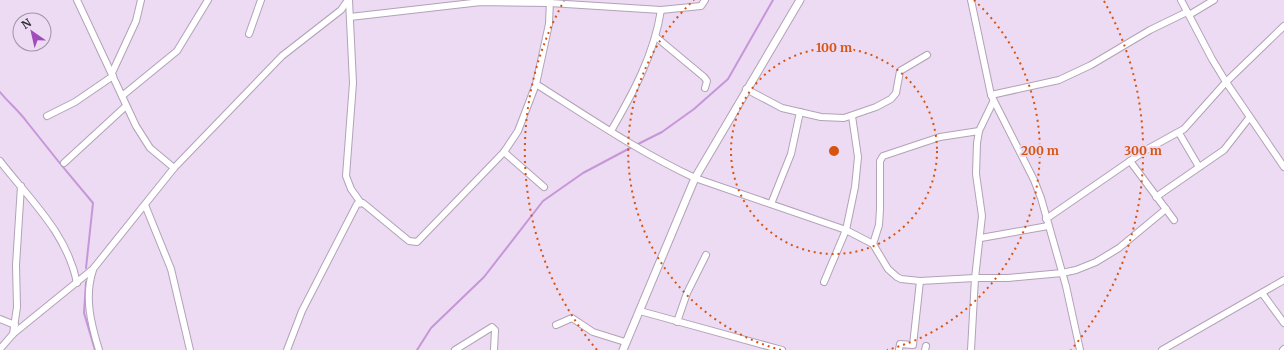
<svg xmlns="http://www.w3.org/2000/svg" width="1284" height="350" viewBox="0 0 1284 350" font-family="Merriweather,serif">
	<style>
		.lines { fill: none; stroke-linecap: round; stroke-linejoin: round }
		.stream { stroke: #c796d9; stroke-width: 2 }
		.minor-casing { stroke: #b2a2b8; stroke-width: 8 }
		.tertiary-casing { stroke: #b2a2b8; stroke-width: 9 }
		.minor { stroke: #fff; stroke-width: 6 }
		.tertiary { stroke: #fff; stroke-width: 7 }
		.ring { fill: none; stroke: #d65410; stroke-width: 2; stroke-dasharray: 2 4 }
		.centre { fill: #d65410; stroke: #ecdbf2; stroke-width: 2 }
		.ring-label { font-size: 12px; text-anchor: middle; font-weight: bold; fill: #d65410; stroke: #ecdbf2; stroke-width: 4; stroke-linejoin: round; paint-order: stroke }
	</style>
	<rect width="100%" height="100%" fill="#ecdbf2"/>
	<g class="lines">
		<g class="stream">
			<path d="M0 92C8 102 19 111 27 122 48 149 70 176 93 203L86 268"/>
			<polyline points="636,145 662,132 694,109 728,79 773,0"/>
			<polyline points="86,282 84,313 95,350"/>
			<polyline points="417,350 431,328 484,277 543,201 583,173 632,147"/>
		</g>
		<defs>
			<g id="minor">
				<polyline points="77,0 136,126 150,148 174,168"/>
				<polyline points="349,0 353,83 346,176 351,189 361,203"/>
				<polyline points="971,0 991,95 1034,180 1041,198 1066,286 1080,350"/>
				<polyline points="1181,0 1212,59 1226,82 1284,167"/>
				<polyline points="1189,15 1214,0"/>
				<polyline points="350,17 481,2 550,3 661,10 701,6 705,0"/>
				<polyline points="249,34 261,0"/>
				<polyline points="656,37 704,77 707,81 705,88"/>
				<polyline points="112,73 136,21 141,0"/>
				<path d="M536 84C588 117 639 152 695 178L846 230 873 244 888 269 897 277 901 279 920 281 975 278H1008L1062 273 1076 270 1096 262 1119 248 1166 209"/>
				<polyline points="746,89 782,108 821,117 844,118 876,107 891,99 896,93 900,71 927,55"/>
				<polyline points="991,95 1059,80 1091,65 1150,30 1187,12"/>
				<polyline points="122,96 177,51 208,0"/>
				<polyline points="47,116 75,102 113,76"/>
				<path d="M611 131C633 93 654 55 661 10"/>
				<polyline points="1179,133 1199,167"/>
				<polyline points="504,152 544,187"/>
				<path d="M0 161C30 200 67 233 77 283"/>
				<polyline points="1130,161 1174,220"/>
				<polyline points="64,163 126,106"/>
				<polyline points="1156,197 1224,150 1249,118"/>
				<polyline points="771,204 791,154 800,112"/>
				<polyline points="145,205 171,269 190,350"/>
				<polyline points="1046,219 1146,150 1184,129 1226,82 1284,26"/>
				<polyline points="981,238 1048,226"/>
				<polyline points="873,244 879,225 880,209 880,161 883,156 940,137 979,131"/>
				<path d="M93 270C84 297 91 324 99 350"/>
				<polyline points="824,282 846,230 855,187 858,157 852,116"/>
				<polyline points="1262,293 1284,323"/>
				<polyline points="640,311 782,350"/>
				<polyline points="0,319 15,325"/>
				<polyline points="677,322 687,293 706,255"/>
				<polyline points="556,325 572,318 593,332 625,342"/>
				<polyline points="13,334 17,307 16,265 21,186"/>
				<polyline points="0,349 13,334 93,269 174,168 282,56 341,10 348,0"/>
				<polyline points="287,350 302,311 357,204 363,203 409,241 417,242 504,152 518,131 536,84 549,24 550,0"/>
				<polyline points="455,350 492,327 495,330 494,350"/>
				<polyline points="899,350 900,344 913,345 920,281"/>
				<polyline points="925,350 926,346"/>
				<polyline points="971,350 975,278 982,216 976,174 977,143 979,131 993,102"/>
				<polyline points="1162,350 1284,280"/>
				<polyline points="1283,350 1284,349"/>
			</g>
			<polyline id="tertiary" points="623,350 695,178 800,0"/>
		</defs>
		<use href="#minor" class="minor-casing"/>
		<use href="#tertiary" class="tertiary-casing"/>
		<use href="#minor" class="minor"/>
		<use href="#tertiary" class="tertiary"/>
	</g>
	<g class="ring">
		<circle cx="834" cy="151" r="103"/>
		<path d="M781 350A206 206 0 0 1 694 0M974 0A206 206 0 0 1 887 350"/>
		<path d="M597 350A309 309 0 0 1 564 1M1104 1A309 309 0 0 1 1071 350"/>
	</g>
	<circle cx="834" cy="151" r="6" class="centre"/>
	<g class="ring-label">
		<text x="834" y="52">100 m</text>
		<text x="1040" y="155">200 m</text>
		<text x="1143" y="155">300 m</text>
	</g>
	<g transform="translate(32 32) rotate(326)"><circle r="19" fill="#ecdbf2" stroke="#a195a6"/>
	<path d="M0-3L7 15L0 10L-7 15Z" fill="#a04cba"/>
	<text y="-6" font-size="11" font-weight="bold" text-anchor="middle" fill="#312b34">N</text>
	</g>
</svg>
